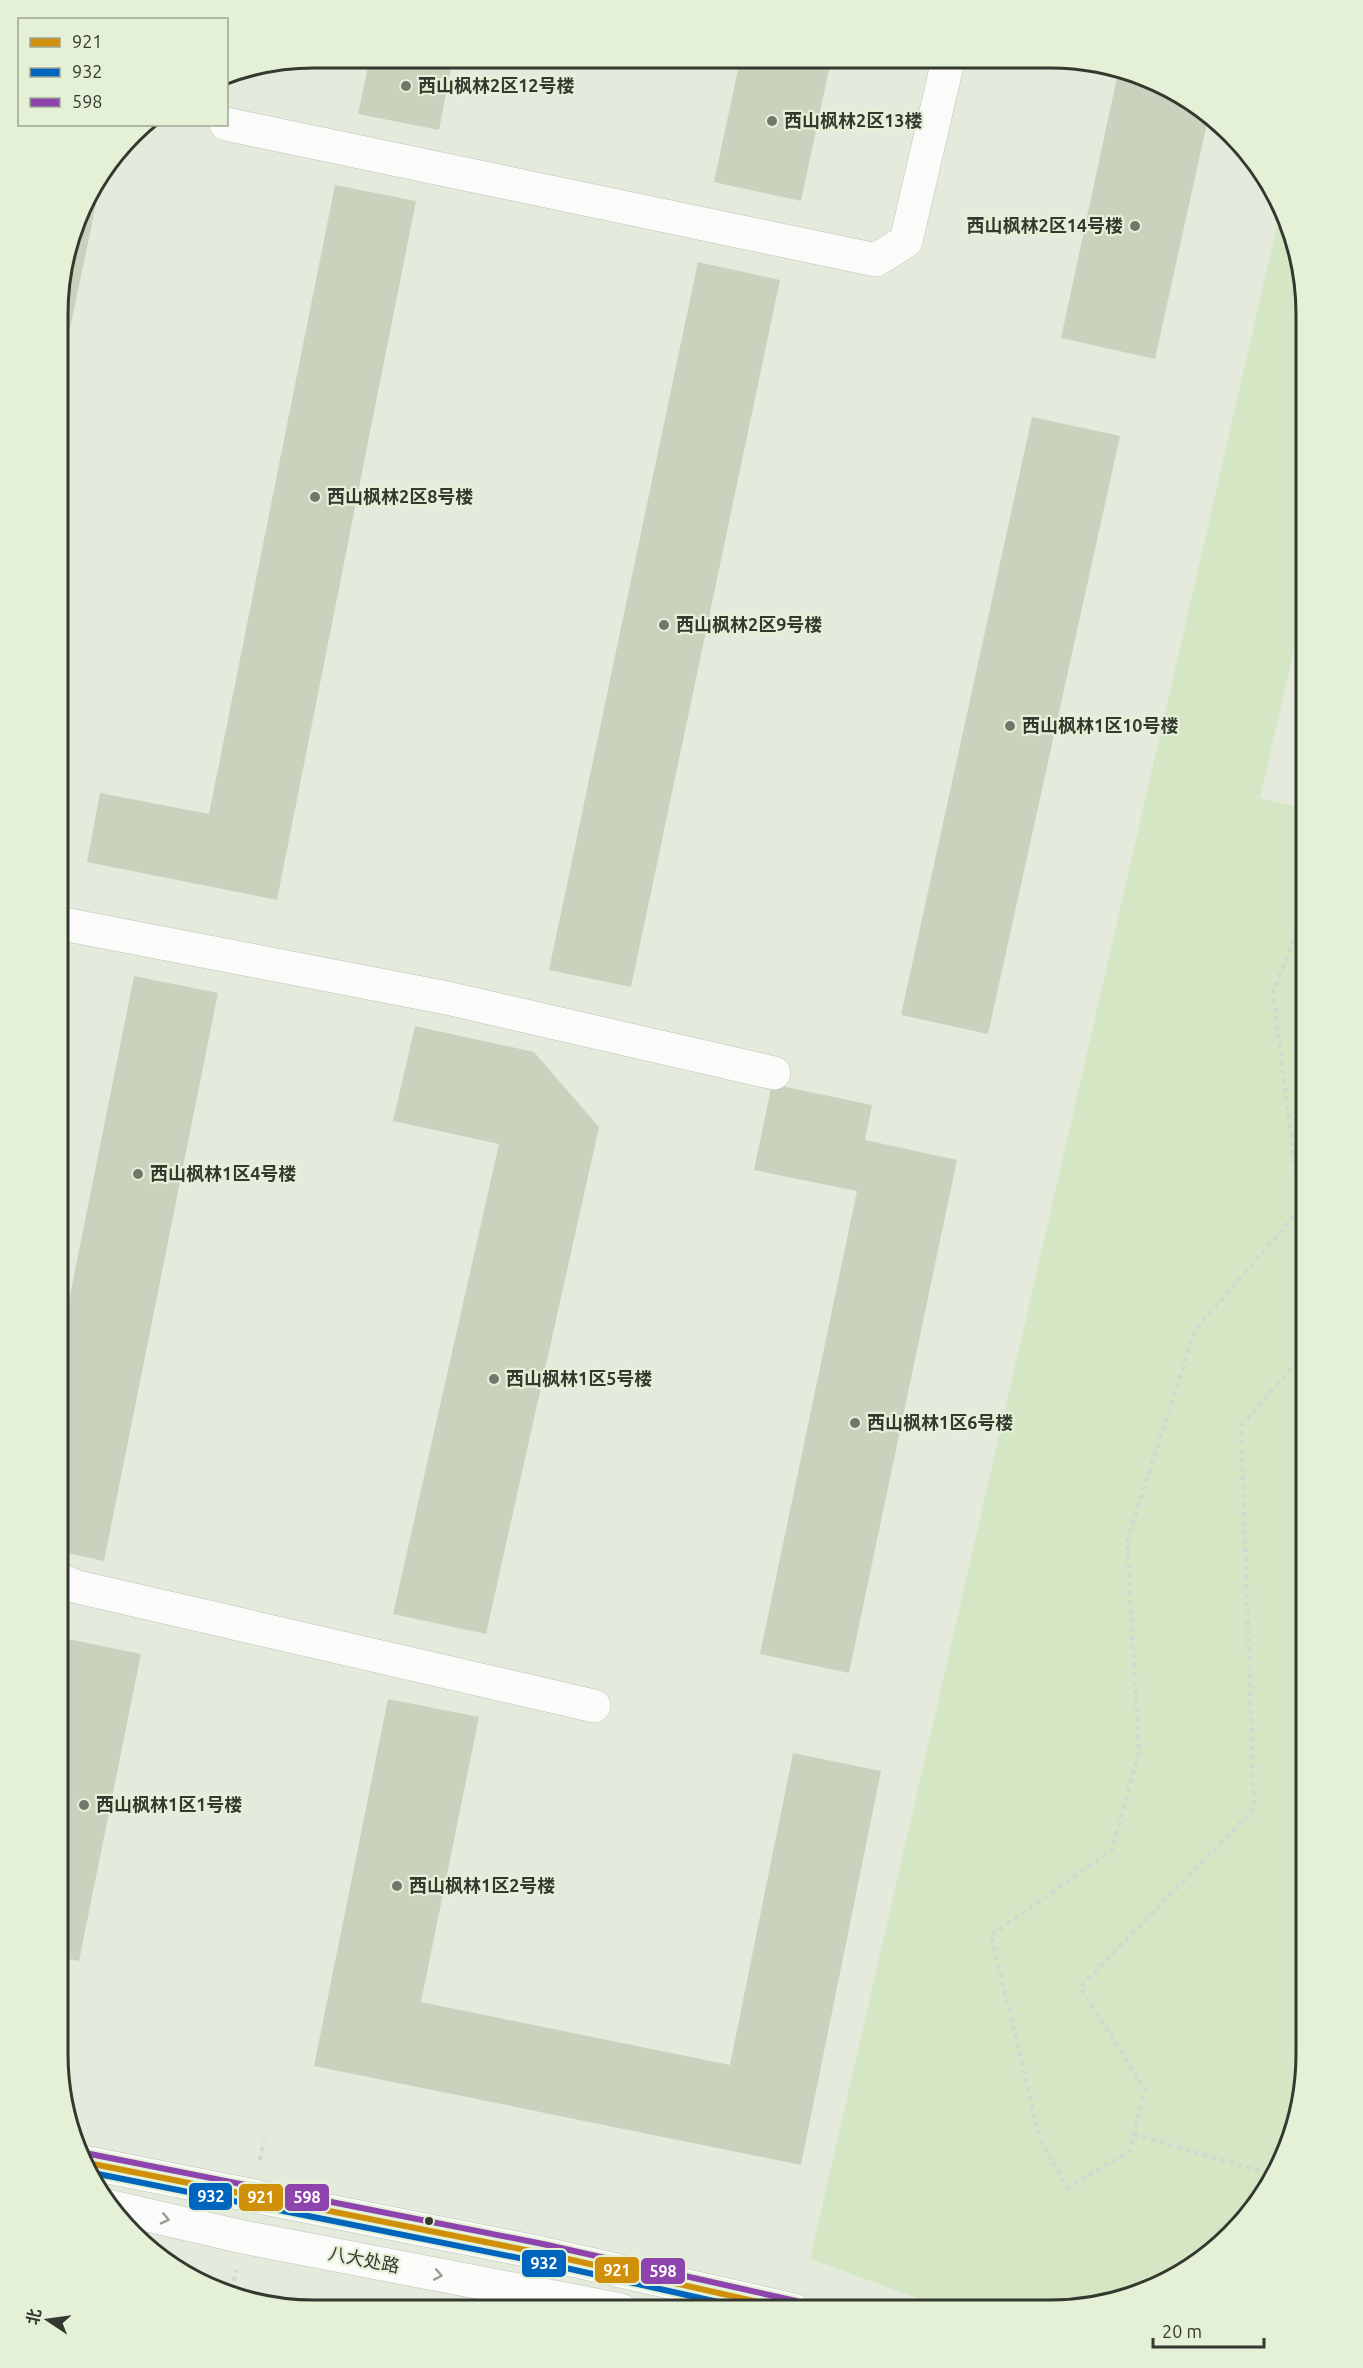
<svg xmlns="http://www.w3.org/2000/svg" width="1363" height="2368" viewBox="0 0 1363 2368" font-family="Ubuntu,'Noto Sans SC',sans-serif">
	<style>
		.green { fill: #d5e6c4 }
		.building { fill: #c8d2bd }
		.lines { fill: none; stroke-linecap: round; stroke-linejoin: round }
		.minor-casing { stroke: #bdc2b8; stroke-width: 34 }
		.path { stroke: #d4d7d2; stroke-width: 4; stroke-dasharray: 4.5 4.5; stroke-linecap: butt }
		.minor { stroke: #fbfcfa; stroke-width: 33 }
		.bus-1-casing { stroke: #e4f1d7; stroke-width: 10 }
		.bus-2-casing { stroke: #e4f1d7; stroke-width: 10 }
		.bus-3-casing { stroke: #e4f1d7; stroke-width: 10 }
		.bus-1 { stroke: #d09009; stroke-width: 6 }
		.bus-2 { stroke: #0065bd; stroke-width: 6 }
		.bus-3 { stroke: #8e44ad; stroke-width: 6 }
		.oneway { stroke: #989a94 }
		.poi-dot { fill: #72776c; stroke: #e4f1d7; stroke-width: 2 }
		.bus-dot { fill: #34392f; stroke: #e4f1d7; stroke-width: 2 }
		.labels { text-anchor: middle; stroke-width: 4.5; stroke-linejoin: round; paint-order: stroke }
		.poi-label { font-size: 18px; font-weight: bold; fill: #34392f; stroke: #e4f1d7; text-anchor: start }
		.street-label { font-size: 18px; fill: #34392f; stroke: #e4f1d7 }
		.rim { fill: none; stroke: #34392f; stroke-width: 3 }
		.line-badge { stroke: #e4f1d7; stroke-width: 2 }
		.badge-label { font-size: 16px; text-anchor: middle; font-weight: bold; fill: #fff }
	</style>
	<rect width="100%" height="100%" fill="#e4ebdd"/>
	<polygon class="green" points="1281,208 1292,230 1306,313 1306,598 1260,798 1306,809 1305,2072 1287,2153 1253,2211 1206,2258 1133,2297 1050,2311 953,2311 810,2259"/>
	<g class="building">
		<polygon points="370,57 453,58 439,130 358,114"/>
		<polygon points="740,60 831,60 801,201 714,182"/>
		<polygon points="1119,68 1163,83 1209,114 1155,359 1061,338"/>
		<polygon points="102,176 60,376 59,376 59,280 84,200"/>
		<polygon points="335,185 416,201 277,900 87,862 100,793 209,814"/>
		<polygon points="698,262 780,280 631,987 549,970"/>
		<polygon points="1032,417 1120,436 988,1034 901,1015"/>
		<polygon points="134,976 218,993 104,1561 58,1551 58,1355"/>
		<polygon points="415,1026 534,1052 599,1127 486,1634 393,1614 499,1144 393,1121"/>
		<polygon points="772,1084 872,1105 865,1140 957,1160 849,1673 760,1654 857,1191 754,1170"/>
		<polygon points="58,1637 141,1654 79,1961 57,1957"/>
		<polygon points="388,1699 479,1717 421,2002 730,2065 793,1753 881,1771 801,2165 314,2066"/>
	</g>
	<g class="lines">
		<defs>
			<g id="minor">
				<polyline points="226,124 876,260 906,241 948,61"/>
				<polyline points="58,923 447,998 774,1073"/>
				<polyline points="58,1579 78,1587 594,1706"/>
				<polyline points="83,2162 541,2253 794,2310"/>
				<polyline points="108,2206 243,2237 621,2310"/>
			</g>
		</defs>
		<use href="#minor" class="minor-casing"/>
		<g class="path">
			<polyline points="1300,1209 1195,1330 1127,1541 1139,1752 1112,1850 991,1935 1040,2139 1067,2188 1130,2151 1145,2089 1080,1987 1254,1809 1241,1426 1306,1351"/>
			<polyline points="1306,1253 1273,993 1306,906"/>
			<polyline points="1134,2134 1274,2175"/>
			<polyline points="260,2160 264,2141"/>
			<polyline points="232,2290 236,2270"/>
		</g>
		<use href="#minor" class="minor"/>
		<defs>
			<polyline id="bus-1" points="83,2162 541,2253 794,2310"/>
			<polyline id="bus-2" points="88,2172 539,2262 754,2310"/>
			<polyline id="bus-3" points="85,2153 543,2244 796,2301"/>
		</defs>
		<use href="#bus-1" class="bus-1-casing"/>
		<use href="#bus-2" class="bus-2-casing"/>
		<use href="#bus-3" class="bus-3-casing"/>
		<use href="#bus-1" class="bus-1"/>
		<use href="#bus-2" class="bus-2"/>
		<use href="#bus-3" class="bus-3"/>
	</g>
	<defs><path id="oneway-chevron" d="M-2-3.5L2.5 0L-2 3.5" fill="none" stroke-width="1.6" stroke-linecap="round" stroke-linejoin="round" transform="scale(1.5)"/></defs>
	<g class="oneway">
		<use href="#oneway-chevron" transform="translate(165 2219) rotate(13)"/>
		<use href="#oneway-chevron" transform="translate(438 2275) rotate(11)"/>
	</g>
	<g class="poi-dot">
		<circle cx="406" cy="86" r="6"/>
		<circle cx="772" cy="121" r="6"/>
		<circle cx="1135" cy="226" r="6"/>
		<circle cx="315" cy="497" r="6"/>
		<circle cx="664" cy="625" r="6"/>
		<circle cx="1010" cy="726" r="6"/>
		<circle cx="138" cy="1174" r="6"/>
		<circle cx="494" cy="1379" r="6"/>
		<circle cx="855" cy="1423" r="6"/>
		<circle cx="84" cy="1805" r="6"/>
		<circle cx="397" cy="1886" r="6"/>
	</g>
	<circle class="bus-dot" cx="429" cy="2221" r="5"/>
	<g class="labels">
		<g class="poi-label">
			<text x="418" y="92">西山枫林2区12号楼</text>
			<text x="784" y="127">西山枫林2区13楼</text>
			<text x="1123" y="232" text-anchor="end">西山枫林2区14号楼</text>
			<text x="327" y="503">西山枫林2区8号楼</text>
			<text x="676" y="631">西山枫林2区9号楼</text>
			<text x="1022" y="732">西山枫林1区10号楼</text>
			<text x="150" y="1180">西山枫林1区4号楼</text>
			<text x="506" y="1385">西山枫林1区5号楼</text>
			<text x="867" y="1429">西山枫林1区6号楼</text>
			<text x="96" y="1811">西山枫林1区1号楼</text>
			<text x="409" y="1892">西山枫林1区2号楼</text>
		</g>
		<g class="street-label">
			<text transform="translate(364 2260) rotate(11)" y="6">八大处路</text>
		</g>
	</g>
	<path d="M0 0H1363V2368H0ZM314 68H1050A246 246 0 0 1 1296 314V2054A246 246 0 0 1 1050 2300H314A246 246 0 0 1 68 2054V314A246 246 0 0 1 314 68Z" fill="#e4f1d7" fill-rule="evenodd"/>
	<path class="rim" d="M314 68H1050A246 246 0 0 1 1296 314V2054A246 246 0 0 1 1050 2300H314A246 246 0 0 1 68 2054V314A246 246 0 0 1 314 68Z"/>
	<g class="line-badge">
		<rect x="188" y="2182" width="45" height="29" rx="6" fill="#0065bd"/>
		<rect x="284" y="2183" width="46" height="29" rx="6" fill="#8e44ad"/>
		<rect x="238" y="2183" width="46" height="29" rx="6" fill="#d09009"/>
		<rect x="521" y="2249" width="46" height="29" rx="6" fill="#0065bd"/>
		<rect x="594" y="2256" width="46" height="28" rx="6" fill="#d09009"/>
		<rect x="640" y="2257" width="46" height="28" rx="6" fill="#8e44ad"/>
	</g>
	<g class="badge-label">
		<text x="211" y="2202">932</text>
		<text x="307" y="2203">598</text>
		<text x="261" y="2203">921</text>
		<text x="544" y="2269">932</text>
		<text x="617" y="2276">921</text>
		<text x="663" y="2277">598</text>
	</g>
	<rect x="18" y="18" width="210" height="108" fill="#e4f1d7" stroke="#9ea794" stroke-width="1.5"/>
	<rect x="30" y="38" width="30" height="9" fill="#d09009" stroke="#9ea794" stroke-width="1.5"/>
	<text x="72" y="48" font-size="18" fill="#34392f">921</text>
	<rect x="30" y="68" width="30" height="9" fill="#0065bd" stroke="#9ea794" stroke-width="1.5"/>
	<text x="72" y="78" font-size="18" fill="#34392f">932</text>
	<rect x="30" y="98" width="30" height="9" fill="#8e44ad" stroke="#9ea794" stroke-width="1.5"/>
	<text x="72" y="108" font-size="18" fill="#34392f">598</text>
	<g transform="translate(48 2320) rotate(283)" stroke="#e4f1d7" stroke-width="4.5" paint-order="stroke">
	<path d="M0-4.5L10 22L0 15L-10 22Z" fill="#34392f"/>
	<text y="-9" font-size="16" font-weight="bold" text-anchor="middle" fill="#34392f">北</text>
	</g>
	<path d="M1153 2338v9h111v-9" fill="none" stroke="#34392f" stroke-width="3"/>
	<text x="1162" y="2338" font-size="18" fill="#34392f" stroke="#e4f1d7" stroke-width="4.5" paint-order="stroke">20 m</text>
</svg>
